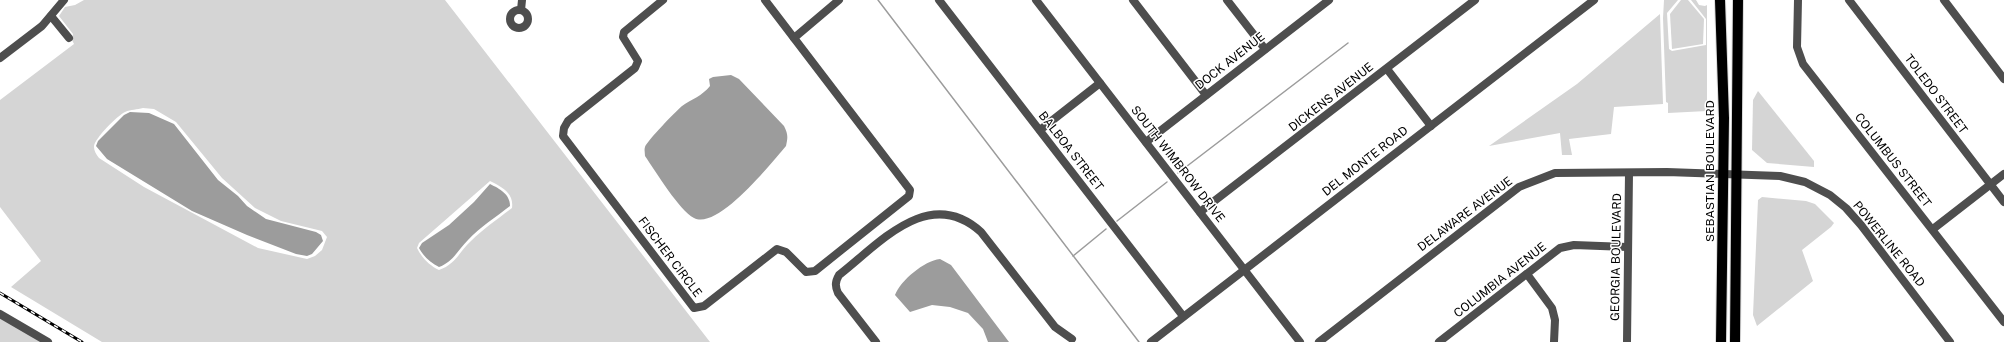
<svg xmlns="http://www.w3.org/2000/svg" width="2004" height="342" viewBox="0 0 2004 342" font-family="'Public Sans',sans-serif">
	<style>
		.green { fill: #d5d5d5; fill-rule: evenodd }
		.water { fill: #9c9c9c }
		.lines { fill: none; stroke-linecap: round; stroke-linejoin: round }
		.stream { stroke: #9c9c9c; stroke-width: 1.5 }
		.major-casing { stroke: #dbdbdb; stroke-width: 12 }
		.minor { stroke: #4e4e4e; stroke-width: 8 }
		.major { stroke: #000; stroke-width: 10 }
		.rail-casing { stroke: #000; stroke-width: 3 }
		.rail { stroke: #fff; stroke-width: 1.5; stroke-dasharray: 4.5; stroke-linecap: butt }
		.labels { text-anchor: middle; stroke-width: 3; stroke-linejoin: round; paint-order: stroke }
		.street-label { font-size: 12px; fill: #000; stroke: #fff }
	</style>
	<rect width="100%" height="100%" fill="#fff"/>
	<g class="green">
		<path d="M84 0H445L710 342H102L11 287 41 261 0 207V100L74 44 72 40 73 34 59 16 65 7 75 5ZM143 108 154 109 176 122 222 178 255 208 281 221 322 231 327 237 322 250 315 256 307 259 258 248 144 187 99 158C96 154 94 151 94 147 93 140 118 115 125 112 131 109 137 110 143 108ZM490 181C502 187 514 193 512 208 498 219 483 229 471 241 459 252 456 264 439 270 430 266 421 257 417 248L419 243Z"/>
		<polygon points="1664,0 1678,0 1667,13 1669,49 1672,51 1706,45 1706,19 1691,0 1696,0 1699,5 1705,6 1707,5 1707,0 1707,111 1668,113 1668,103 1666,102 1663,18"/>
		<polygon points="1681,0 1688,0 1704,19 1703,44 1672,49 1670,14"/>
		<polygon points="1660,14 1663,104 1614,107 1611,134 1569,139 1572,155 1562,155 1560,133 1489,146 1577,84"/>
		<polygon points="1758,91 1814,161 1814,167 1767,163 1752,150 1753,100"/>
		<polygon points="1762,197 1806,201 1815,204 1834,223 1831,227 1802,250 1813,281 1757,326 1753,315 1758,200"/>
		<polygon points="0,317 42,342 0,342"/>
	</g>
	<g class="water">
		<path d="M731 75 739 79 784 126C788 134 788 137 786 146 772 162 718 231 694 218 679 210 656 172 645 156 645 153 644 150 645 147 647 141 676 111 682 106 692 99 702 96 710 86L709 79 713 77Z"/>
		<polygon points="130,112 149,113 174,124 218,180 238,196 247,206 266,219 316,232 321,235 323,241 312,254 307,256 296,254 247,235 192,211 107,159 96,146 98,141 124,115"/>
		<path d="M490 184C500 189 510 194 510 206 496 217 480 227 468 240 458 250 453 262 439 267 431 263 423 256 419 248L422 243 449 225 474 202Z"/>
		<path d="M940 259 951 265 1009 342H988L983 329 968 313 950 307 932 305 910 312 895 295C901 280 924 261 940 259Z"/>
	</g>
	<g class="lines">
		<g class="stream">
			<polyline points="878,0 1139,342"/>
			<polyline points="1178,173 1348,43"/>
			<polyline points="1117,221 1167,182"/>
			<polyline points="1073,256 1106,229"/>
		</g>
		<defs>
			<g id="major">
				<polyline points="1720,0 1724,118 1721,342"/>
				<polyline points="1735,342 1738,0"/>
			</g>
		</defs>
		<use href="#major" class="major-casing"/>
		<g class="minor">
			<polyline points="663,0 624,32 623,37 638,61 635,68 568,121 564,128 563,136 694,308 704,306 777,249 786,252 806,272 815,271 909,196 910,190 765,0"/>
			<polyline points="939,0 1183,316"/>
			<polyline points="1036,0 1300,342"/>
			<polyline points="1133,0 1206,95"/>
			<polyline points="1227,0 1265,49"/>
			<polyline points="1798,0 1797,47 1803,64 2004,322"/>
			<polyline points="1849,0 2004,202"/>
			<polyline points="1944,0 2004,79"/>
			<polyline points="521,10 522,0"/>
			<circle cx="519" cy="19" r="9"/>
			<polyline points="51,16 69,38"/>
			<polyline points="794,38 839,0"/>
			<polyline points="0,58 42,26 64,0"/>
			<polyline points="1387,69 1431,126"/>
			<polyline points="1040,130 1100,83"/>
			<polyline points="1146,142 1329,0"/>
			<polyline points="1200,212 1475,0"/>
			<polyline points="1933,229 2004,174"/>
			<polyline points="1527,274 1552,308 1555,320 1554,342"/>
			<polyline points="0,314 48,342"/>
			<path d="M876 342 838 293C835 286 835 282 839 275 880 243 929 185 981 232L1055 327 1072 339"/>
			<polyline points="1151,342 1594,0"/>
			<polyline points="1319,342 1519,187 1555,173 1667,172 1780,176 1805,182 1830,195 1846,208 1861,225 1950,342"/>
			<polyline points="1439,342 1560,248 1574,245 1627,247"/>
			<polyline points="1627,342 1629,173"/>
		</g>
		<use href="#major" class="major"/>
		<defs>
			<polyline id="rail" points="0,293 82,342"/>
		</defs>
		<use href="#rail" class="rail-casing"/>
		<use href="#rail" class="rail"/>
	</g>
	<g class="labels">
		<g class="street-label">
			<text transform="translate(1230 61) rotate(-38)" y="4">DOCK AVENUE</text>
			<text transform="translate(1936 94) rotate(53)" y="4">TOLEDO STREET</text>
			<text transform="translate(1331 97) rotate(-38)" y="4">DICKENS AVENUE</text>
			<text transform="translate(1071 151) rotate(52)" y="4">BALBOA STREET</text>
			<text transform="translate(1893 160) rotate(52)" y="4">COLUMBUS STREET</text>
			<text transform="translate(1365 161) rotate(-38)" y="4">DEL MONTE ROAD</text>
			<text transform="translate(1178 164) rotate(52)" y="4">SOUTH WIMBROW DRIVE</text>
			<text transform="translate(1710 171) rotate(-90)" y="4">SEBASTIAN BOULEVARD</text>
			<text transform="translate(1465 214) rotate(-37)" y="4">DELAWARE AVENUE</text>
			<text transform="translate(1889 244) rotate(51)" y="4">POWERLINE ROAD</text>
			<text transform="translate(670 257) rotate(53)" y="4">FISCHER CIRCLE</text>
			<text transform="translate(1616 257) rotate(-89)" y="4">GEORGIA BOULEVARD</text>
			<text transform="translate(1500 280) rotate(-38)" y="4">COLUMBIA AVENUE</text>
		</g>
	</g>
</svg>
